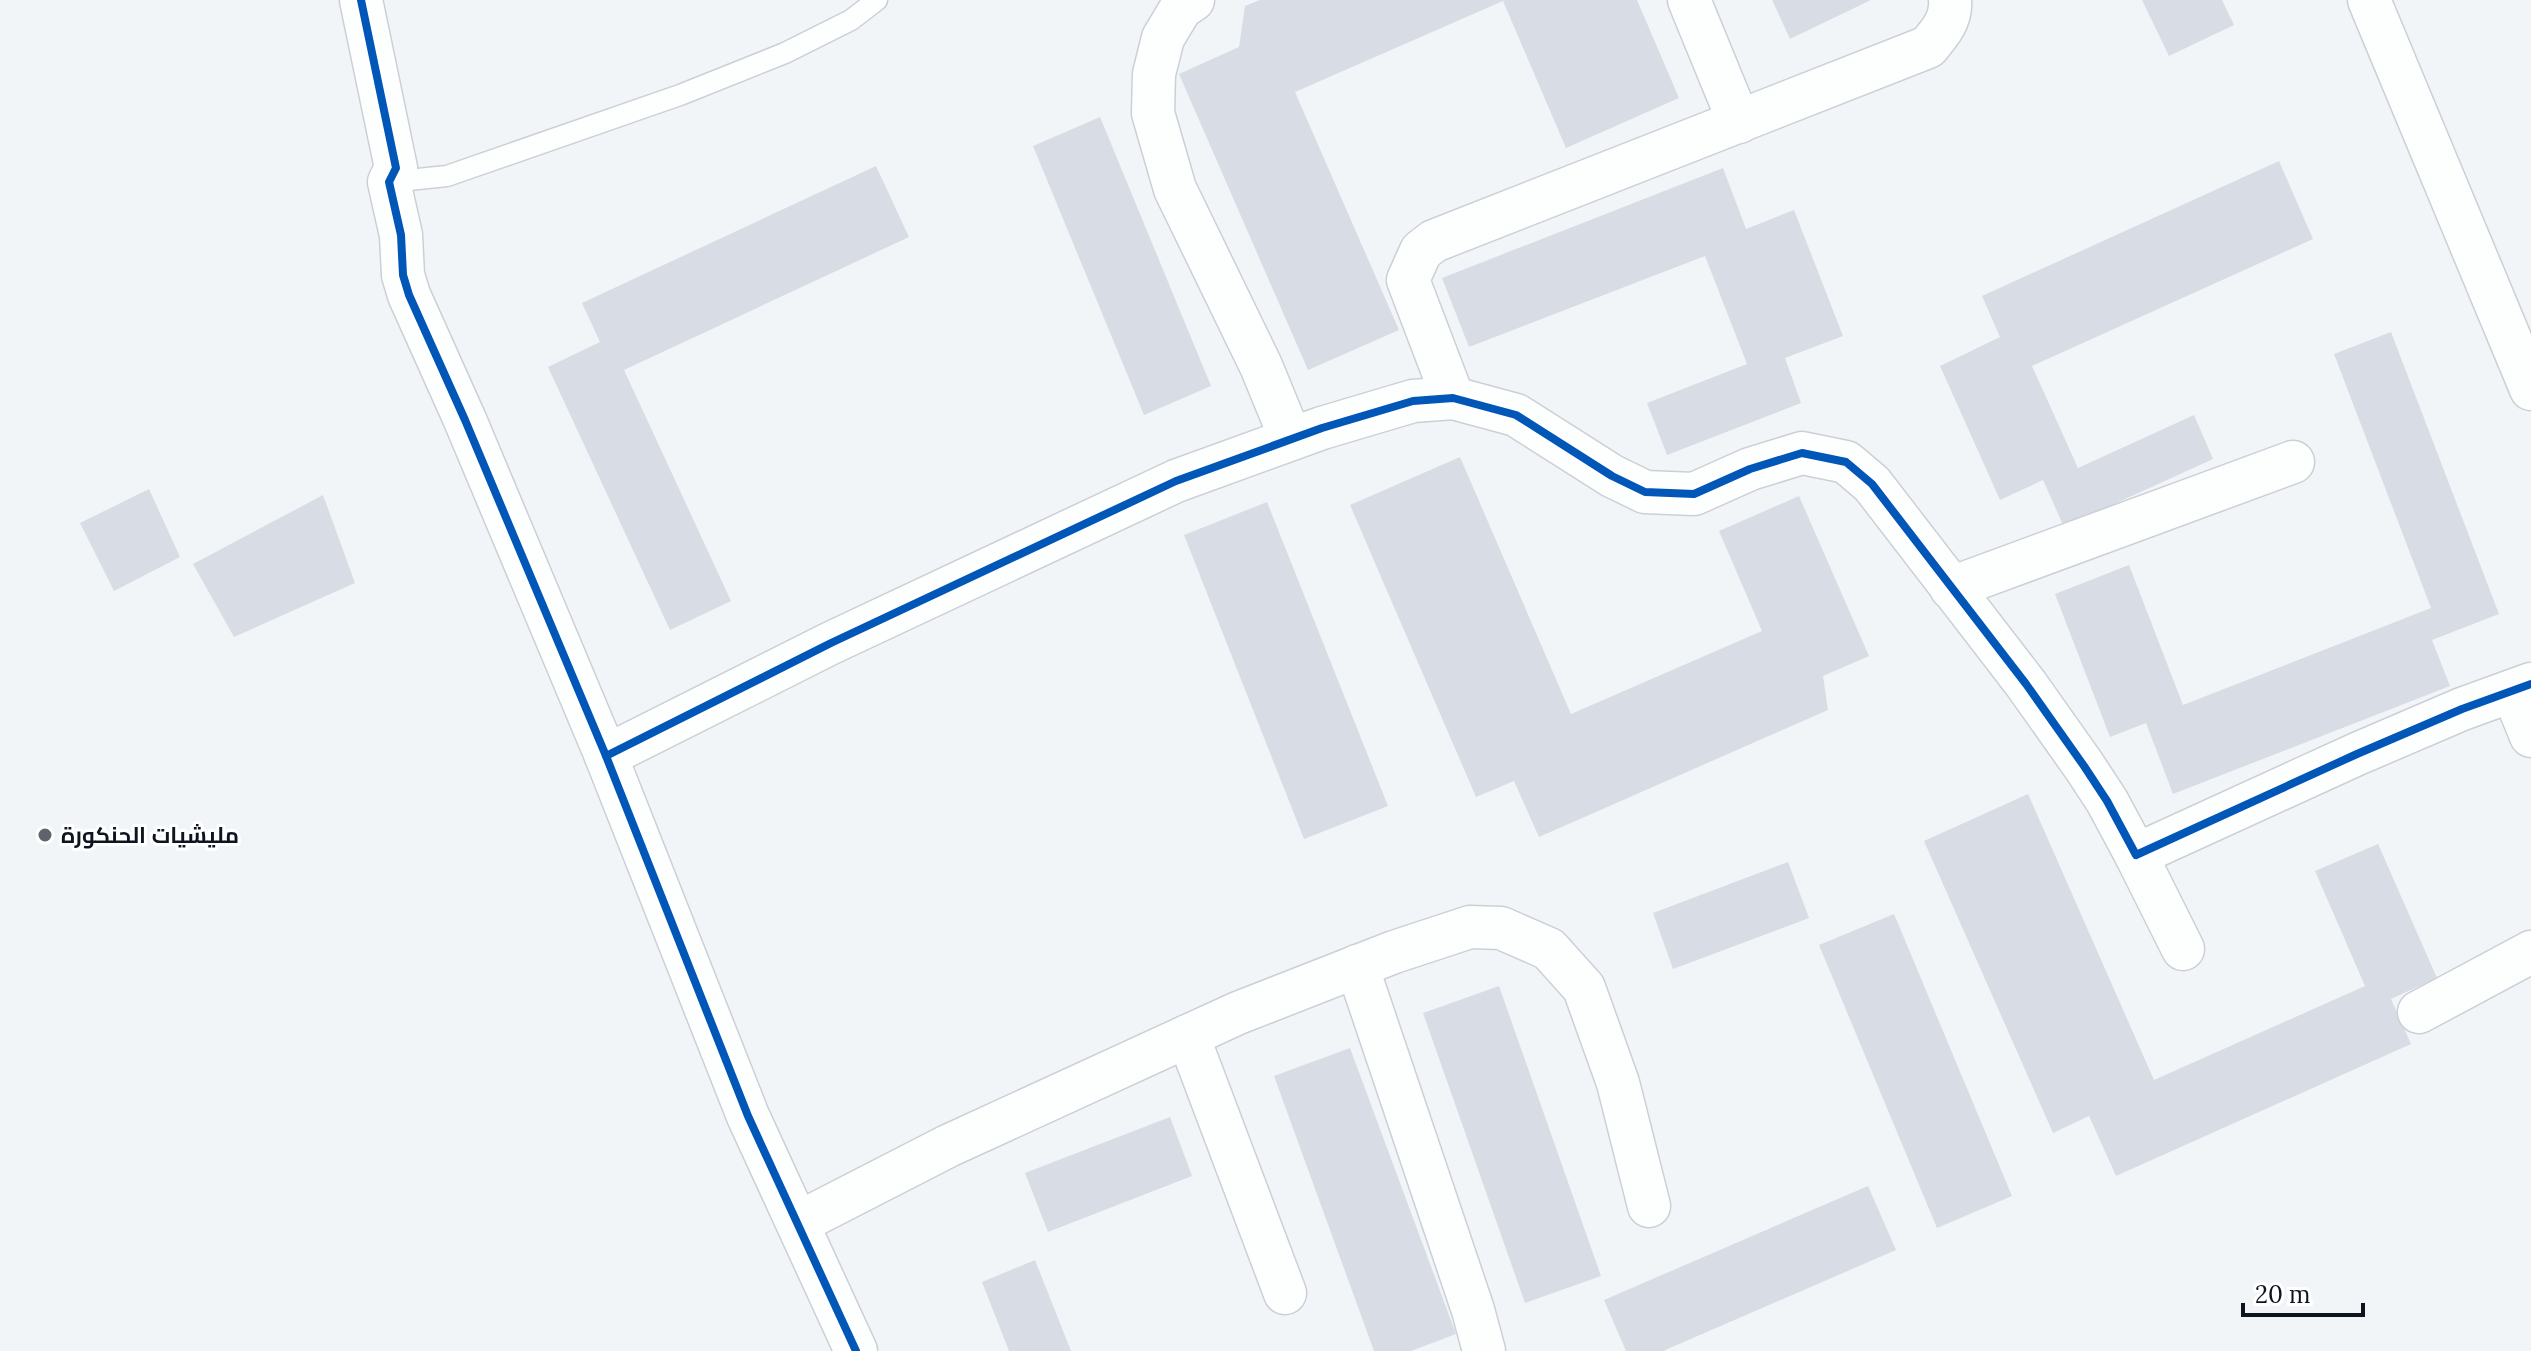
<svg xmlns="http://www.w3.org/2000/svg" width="2531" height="1351" viewBox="0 0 2531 1351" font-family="Lora,Cairo,serif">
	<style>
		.building { fill: #d8dce4 }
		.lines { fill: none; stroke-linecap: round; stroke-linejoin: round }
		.lane-casing { stroke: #cbd0d7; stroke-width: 23 }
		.street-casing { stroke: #cbd0d7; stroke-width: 45 }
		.lane { stroke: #fdfefe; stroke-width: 20 }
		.street { stroke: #fdfefe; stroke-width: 42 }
		.cycleway-casing { stroke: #fff; stroke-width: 13 }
		.cycleway { stroke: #0057b8; stroke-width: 8 }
		.poi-dot { fill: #5e636c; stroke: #fff; stroke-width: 3 }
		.labels { text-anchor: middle; stroke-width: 6; stroke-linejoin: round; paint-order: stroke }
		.poi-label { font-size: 22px; font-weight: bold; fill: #0f1520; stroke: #fff; text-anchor: start }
	</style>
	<rect width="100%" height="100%" fill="#f2f5f8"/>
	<g class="building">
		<polygon points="1260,0 1637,0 1679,98 1566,148 1503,1 1295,92 1399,330 1308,370 1179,74 1239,47 1245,6"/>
		<polygon points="1772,0 1871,0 1790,39"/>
		<polygon points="2142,0 2222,0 2234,25 2169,56"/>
		<polygon points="1100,117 1211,386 1144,415 1033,146"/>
		<polygon points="2279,161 2313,239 2032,366 2078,468 2194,415 2213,459 2064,527 2043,480 2000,500 1940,366 2000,337 1982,296"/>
		<polygon points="876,166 909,237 624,370 731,601 670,630 548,367 600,342 582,303"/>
		<polygon points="1723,168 1746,229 1794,210 1843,336 1785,358 1801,403 1667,455 1647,403 1747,364 1705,256 1469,347 1442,278"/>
		<polygon points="2391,332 2499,614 2432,640 2450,686 2173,794 2146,723 2110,737 2055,594 2129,565 2183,705 2431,608 2334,354"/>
		<polygon points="1460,457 1571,714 1762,631 1719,531 1799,496 1869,656 1823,676 1828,710 1539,837 1514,781 1476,797 1350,505"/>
		<polygon points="149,489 180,557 114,591 80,523"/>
		<polygon points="323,495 355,583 234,637 193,564"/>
		<polygon points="1267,502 1388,806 1304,839 1184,535"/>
		<polygon points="2028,794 2154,1080 2365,986 2315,871 2378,844 2437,978 2391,999 2411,1044 2116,1176 2089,1116 2053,1133 1924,841"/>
		<polygon points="1788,862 1809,918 1673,969 1653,913"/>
		<polygon points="1894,914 2012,1196 1937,1228 1819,945"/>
		<polygon points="1499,986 1601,1276 1525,1303 1423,1013"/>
		<polygon points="1350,1048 1456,1334 1411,1351 1374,1351 1274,1076"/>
		<polygon points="1170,1117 1192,1176 1048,1232 1025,1173"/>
		<polygon points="1868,1186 1896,1250 1663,1351 1626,1351 1604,1300"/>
		<polygon points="1035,1260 1071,1351 1009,1351 982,1282"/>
	</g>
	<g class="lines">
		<defs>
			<polyline id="lane" points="389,182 447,176 680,95 785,53 851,20 877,0"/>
			<g id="street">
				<polyline points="361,0 396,168 389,182 401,235 403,275 409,295 465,420 606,756 748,1116 856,1351"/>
				<polyline points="1193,0 1181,8 1163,38 1154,74 1153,113 1175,189 1261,366 1291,439"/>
				<polyline points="1689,0 1739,122"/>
				<polyline points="2369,0 2531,389"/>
				<path d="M1453 398 1408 280 1421 251 1434 241 1928 47C1940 33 1952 19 1950 0"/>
				<polyline points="1951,588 2293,462"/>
				<polyline points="2513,692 2531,736"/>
				<polyline points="606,756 831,643 1176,481 1322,428 1413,401 1453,398 1516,415 1612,476 1645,492 1694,494 1750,469 1802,453 1846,462 1872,484 2026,684 2084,766 2107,801 2136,855 2357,754 2462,709 2531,684"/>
				<polyline points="2136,855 2183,949"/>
				<polyline points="1357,966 1473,1310 1484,1351"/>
				<polyline points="2419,1012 2531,952"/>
				<polyline points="1188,1036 1285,1293"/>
				<polyline points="798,1223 948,1146 1238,1013 1394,952 1470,927 1501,928 1549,949 1584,988 1618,1083 1649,1206"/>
			</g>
		</defs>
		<use href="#lane" class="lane-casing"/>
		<use href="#street" class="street-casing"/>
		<use href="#lane" class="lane"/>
		<use href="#street" class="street"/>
		<defs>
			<g id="cycleway">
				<polyline points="361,0 396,168 389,182 401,235 403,275 409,295 465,420 606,756 748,1116 856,1351"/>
				<polyline points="606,756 831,643 1176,481 1322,428 1413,401 1453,398 1516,415 1612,476 1645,492 1694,494 1750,469 1802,453 1846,462 1872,484 2026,684 2084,766 2107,801 2136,855 2357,754 2462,709 2531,684"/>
			</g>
		</defs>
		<use href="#cycleway" class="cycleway-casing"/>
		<use href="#cycleway" class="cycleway"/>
	</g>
	<circle class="poi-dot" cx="45" cy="835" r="8"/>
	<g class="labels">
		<g class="poi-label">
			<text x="61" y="843">مليشيات الحنكورة</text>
		</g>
	</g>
	<path d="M2243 1303v12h120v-12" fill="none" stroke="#0f1520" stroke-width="4"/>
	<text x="2255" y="1303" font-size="24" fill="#0f1520" stroke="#ffffff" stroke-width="6" paint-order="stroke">20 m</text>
</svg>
